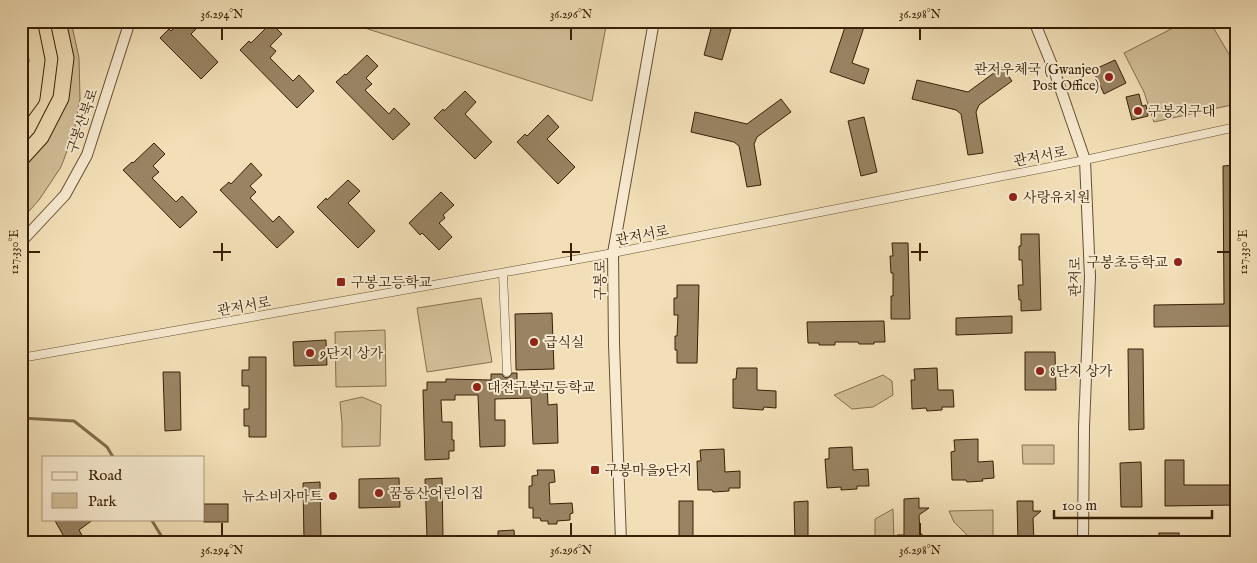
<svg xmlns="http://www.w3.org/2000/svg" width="1257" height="563" viewBox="0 0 1257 563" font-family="'IM FELL English','Noto Serif KR',serif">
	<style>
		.green { fill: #d2bf99; stroke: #857050 }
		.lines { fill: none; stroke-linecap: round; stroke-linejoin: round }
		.stream { stroke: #826c4c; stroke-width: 3 }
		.building { fill: #998362; stroke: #382006 }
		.minor-casing { stroke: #665032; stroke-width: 9 }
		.tertiary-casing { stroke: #665032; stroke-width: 12 }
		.motorway-casing { stroke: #382006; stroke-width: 17 }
		.path { stroke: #382006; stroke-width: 2; stroke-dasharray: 1 2.5; stroke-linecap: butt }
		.minor { stroke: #f7ead0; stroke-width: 8 }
		.tertiary { stroke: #f7ead0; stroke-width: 10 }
		.motorway { stroke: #f2dfb7; stroke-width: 15 }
		.ticks { fill: none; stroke: #382006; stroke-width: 2 }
		.poi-dot { fill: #8f2418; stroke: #f7ead0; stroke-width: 2 }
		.labels { text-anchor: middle; stroke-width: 4; stroke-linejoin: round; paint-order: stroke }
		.poi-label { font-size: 14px; fill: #382006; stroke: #f7ead0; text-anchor: start }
		.street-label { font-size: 14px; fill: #382006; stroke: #f7ead0 }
		.neatline { fill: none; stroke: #382006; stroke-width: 2 }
		.ticks-label { font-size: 12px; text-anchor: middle; fill: #382006 }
	</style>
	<rect width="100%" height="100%" fill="#f2dfb7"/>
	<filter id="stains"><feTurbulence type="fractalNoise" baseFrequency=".004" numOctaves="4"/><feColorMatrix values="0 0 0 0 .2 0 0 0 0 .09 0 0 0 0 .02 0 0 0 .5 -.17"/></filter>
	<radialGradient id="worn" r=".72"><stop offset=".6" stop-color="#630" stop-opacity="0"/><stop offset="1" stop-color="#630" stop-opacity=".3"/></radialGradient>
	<g class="green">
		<polygon points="63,21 71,21 79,58 80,99 74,132 61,167 39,200 21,220 21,168 44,141 64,104"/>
		<polygon points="343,21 607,21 592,101"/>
		<polygon points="1210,22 1236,66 1236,104 1154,122 1144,92 1124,53 1175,27"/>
		<polygon points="21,24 29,55 24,86 21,93"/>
		<polygon points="481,298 492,362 427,372 417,308"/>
		<polygon points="385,330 386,386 336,387 335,332"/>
		<polygon points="883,375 892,381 893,395 873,407 852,409 834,395"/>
		<polygon points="362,397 381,405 380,446 342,447 342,423 340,402"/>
		<polygon points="1022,445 1054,445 1054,464 1023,464"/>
		<polygon points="893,509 894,542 875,542 875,519"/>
		<polygon points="993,510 993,541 992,542 974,542 954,522 949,511"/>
	</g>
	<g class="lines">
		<g class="stream">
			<polyline points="21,418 74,421 107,447 113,457"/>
			<polyline points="151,519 165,542"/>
		</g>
	</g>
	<g class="building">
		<polygon points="181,21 204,21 191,34 218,62 201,79 160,38 169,29 171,31"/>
		<polygon points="713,21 728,21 726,28 731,29 722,60 704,55"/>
		<polygon points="847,21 866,21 852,63 869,69 864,84 830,72"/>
		<polygon points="271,23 282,34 270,46 276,51 270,58 293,81 299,75 314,91 297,108 240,50 249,41 251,43"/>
		<polygon points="367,55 378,66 366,78 372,84 365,90 389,114 394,108 410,124 393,140 336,82 345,74 346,75"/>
		<polygon points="1115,60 1126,83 1104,94 1093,70"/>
		<polygon points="1002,67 1012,81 979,105 976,112 983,153 968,155 961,114 956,110 912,99 917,80 968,92"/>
		<polygon points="465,91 476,102 465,114 492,142 475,159 434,118 443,109 444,111"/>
		<polygon points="1139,94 1142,106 1146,105 1148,116 1132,120 1126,97"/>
		<polygon points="781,99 791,112 757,137 754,144 761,185 747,187 739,146 734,142 691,132 695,112 747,124"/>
		<polygon points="548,115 559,127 547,139 575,167 558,184 517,142 525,134 527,136"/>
		<polygon points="864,117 877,172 861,176 848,121"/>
		<polygon points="154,143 165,154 153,166 159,172 152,178 176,202 182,196 197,212 180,228 123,170 132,162 133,163"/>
		<polygon points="251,163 262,175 250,186 256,192 250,198 273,222 279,216 294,232 277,248 220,190 229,182 231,184"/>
		<polygon points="1236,165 1236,326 1154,327 1154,305 1224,304 1223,166"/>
		<polygon points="348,180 360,191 348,203 375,231 358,248 317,207 326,198 327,200"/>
		<polygon points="441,192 454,205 443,215 445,218 439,223 452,237 439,250 422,233 420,235 409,223"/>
		<polygon points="1021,234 1039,234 1041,310 1021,311 1021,300 1019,300 1018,285 1023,285 1022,260 1019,260 1019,246 1021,246"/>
		<polygon points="892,243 908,243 910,319 891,319 891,296 893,296 893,273 891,273 890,256 893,256"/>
		<polygon points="677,285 699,285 697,363 677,363 677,350 675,350 675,336 677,336 678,315 674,315 674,298 677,298"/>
		<polygon points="552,313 554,369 516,370 515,314"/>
		<polygon points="1012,316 1012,333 956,335 956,318"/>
		<polygon points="884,321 885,342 874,342 874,344 859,344 858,342 835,342 835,345 819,345 819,343 808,343 807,322"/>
		<polygon points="326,340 327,365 294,366 293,342"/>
		<polygon points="1128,349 1143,349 1144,429 1129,430"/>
		<polygon points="1025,352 1055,352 1056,390 1025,390"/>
		<polygon points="249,357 266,357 266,437 249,437 249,426 244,426 244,409 249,409 249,386 242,386 242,370 249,370"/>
		<polygon points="737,368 757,368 757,390 776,391 776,408 764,407 763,410 733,408 733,379 736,379"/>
		<polygon points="937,368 938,390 953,390 954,407 942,407 942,410 927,411 926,408 912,409 911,380 915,380 914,369"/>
		<polygon points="163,372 180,372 181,430 165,431"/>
		<polygon points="512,373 517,373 517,386 547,385 548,405 557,404 558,443 533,444 531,398 495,399 495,420 505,420 505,446 480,447 478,395 455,395 455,400 441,400 442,422 452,422 452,440 454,440 454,451 449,451 449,459 425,460 423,390 427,390 427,382 446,382 446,379 491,380 491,374 502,374 504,377 507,378 510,376"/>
		<polygon points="978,439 978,462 993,461 994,478 982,479 983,481 967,482 966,480 952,480 951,452 955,451 954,440"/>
		<polygon points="852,447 853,470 868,469 869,486 857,486 857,489 841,490 841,487 827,488 825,459 829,459 829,448"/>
		<polygon points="724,449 725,472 740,471 740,488 729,488 729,491 713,492 712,490 698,490 697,461 701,461 700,450"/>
		<polygon points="1165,460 1184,460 1184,485 1236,485 1236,505 1165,506"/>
		<polygon points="1141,462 1142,507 1121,507 1120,463"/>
		<polygon points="537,470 554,470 555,482 549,483 550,504 572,503 573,513 570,514 570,520 557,521 557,524 548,524 548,521 541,521 540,518 533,518 533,508 529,508 529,486 532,486 532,476 538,475"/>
		<polygon points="399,478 400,507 359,508 359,479"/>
		<polygon points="442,478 443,537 427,537 425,479"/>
		<polygon points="320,482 321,541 304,541 303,483"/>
		<polygon points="919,498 919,508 929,508 919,515 920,534 922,534 922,542 897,542 897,535 904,535 904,499"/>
		<rect x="679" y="501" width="14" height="41"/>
		<polygon points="808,501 808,542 795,542 794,502"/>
		<polygon points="1017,501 1033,501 1033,511 1041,511 1033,518 1034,542 1018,542"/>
		<rect x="204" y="504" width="24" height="18"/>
		<polygon points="54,519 94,519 79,530 86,542 67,542"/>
		<polygon points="514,530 515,542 498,542 498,531"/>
		<rect x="1159" y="533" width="20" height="9"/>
	</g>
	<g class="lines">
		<defs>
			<g id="minor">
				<polyline points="503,273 507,372"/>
				<polyline points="21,358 613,253 1085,160 1236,127"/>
			</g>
			<g id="tertiary">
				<polyline points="1034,21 1054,70 1085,160 1090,277 1084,427 1083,542"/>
				<polyline points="21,242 65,195 87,155 130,21"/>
				<polyline points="21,358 22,358"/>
				<polyline points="621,542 614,344 613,253 654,21"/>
			</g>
			<g id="motorway">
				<polyline points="21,113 32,98 37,60 29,21"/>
				<polyline points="21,159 41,137 61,98 66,58 58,21"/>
			</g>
		</defs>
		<use href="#minor" class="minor-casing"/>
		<use href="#tertiary" class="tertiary-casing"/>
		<use href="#motorway" class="motorway-casing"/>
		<polyline class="path" points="1139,21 1143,29"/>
		<use href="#minor" class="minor"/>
		<use href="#tertiary" class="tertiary"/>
		<use href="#motorway" class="motorway"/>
	</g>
	<path class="ticks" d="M222 28V40M571 28V40M920 28V40M222 243V261M571 243V261M920 243V261M28 252H40M213 252H231M562 252H580M911 252H928M1217 252H1230M222 523V536M571 523V536M920 523V536"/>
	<g class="poi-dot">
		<circle cx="1109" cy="77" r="5"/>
		<circle cx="1138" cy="111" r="5"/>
		<circle cx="1013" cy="197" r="5"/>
		<circle cx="1178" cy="262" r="5"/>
		<rect x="336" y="277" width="10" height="10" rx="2.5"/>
		<circle cx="534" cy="342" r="5"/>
		<circle cx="310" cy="353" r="5"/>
		<circle cx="1040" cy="371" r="5"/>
		<circle cx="477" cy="387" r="5"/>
		<rect x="590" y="465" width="10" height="10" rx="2.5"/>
		<circle cx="379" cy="493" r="5"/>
		<circle cx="333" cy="496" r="5"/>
	</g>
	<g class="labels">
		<g class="poi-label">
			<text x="1099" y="74" text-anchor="end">관저우체국 (Gwanjeo<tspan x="1099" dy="16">Post Office)</tspan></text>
			<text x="1148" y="116">구봉지구대</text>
			<text x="1023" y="202">사랑유치원</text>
			<text x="1168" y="267" text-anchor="end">구봉초등학교</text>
			<text x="351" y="287">구봉고등학교</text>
			<text x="544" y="347">급식실</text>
			<text x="320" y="358">9단지 상가</text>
			<text x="1050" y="376">8단지 상가</text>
			<text x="487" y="392">대전구봉고등학교</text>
			<text x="605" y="475">구봉마을9단지</text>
			<text x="389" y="498">꿈동산어린이집</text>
			<text x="323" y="501" text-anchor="end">뉴소비자마트</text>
		</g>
		<g class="street-label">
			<text transform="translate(82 121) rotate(-71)" y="5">구봉산북로</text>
			<text transform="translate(1040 156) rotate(-11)" y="5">관저서로</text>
			<text transform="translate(642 235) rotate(-11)" y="5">관저서로</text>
			<text transform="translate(1075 277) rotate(-90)" y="5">관저로</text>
			<text transform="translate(600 280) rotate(-90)" y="5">구봉로</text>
			<text transform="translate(244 306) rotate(-10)" y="5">관저서로</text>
		</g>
	</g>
	<rect width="1257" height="563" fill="none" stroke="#f2dfb7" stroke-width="55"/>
	<rect x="42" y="456" width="162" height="65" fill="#f7ead0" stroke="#ab997f"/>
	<rect x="52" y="472" width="25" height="8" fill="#f7ead0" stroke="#ab997f"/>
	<text x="88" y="480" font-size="15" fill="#382006">Road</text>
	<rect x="52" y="493" width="25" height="15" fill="#d2bf99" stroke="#ab997f"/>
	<text x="88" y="506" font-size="15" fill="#382006">Park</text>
	<path d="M1054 510v8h158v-8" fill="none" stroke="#382006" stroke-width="2.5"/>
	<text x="1062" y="510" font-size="15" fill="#382006" stroke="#f7ead0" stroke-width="4" paint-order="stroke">100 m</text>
	<rect x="28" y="28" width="1202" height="508" class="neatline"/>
	<g class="ticks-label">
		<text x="222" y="18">36.294°N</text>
		<text x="571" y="18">36.296°N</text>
		<text x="920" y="18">36.298°N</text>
		<text transform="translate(1243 252) rotate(-90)" y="4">127.330°E</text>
		<text transform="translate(14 252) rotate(-90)" y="4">127.330°E</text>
		<text x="222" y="554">36.294°N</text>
		<text x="571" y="554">36.296°N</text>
		<text x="920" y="554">36.298°N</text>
	</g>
	<rect width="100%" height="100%" filter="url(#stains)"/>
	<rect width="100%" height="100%" fill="url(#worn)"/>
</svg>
